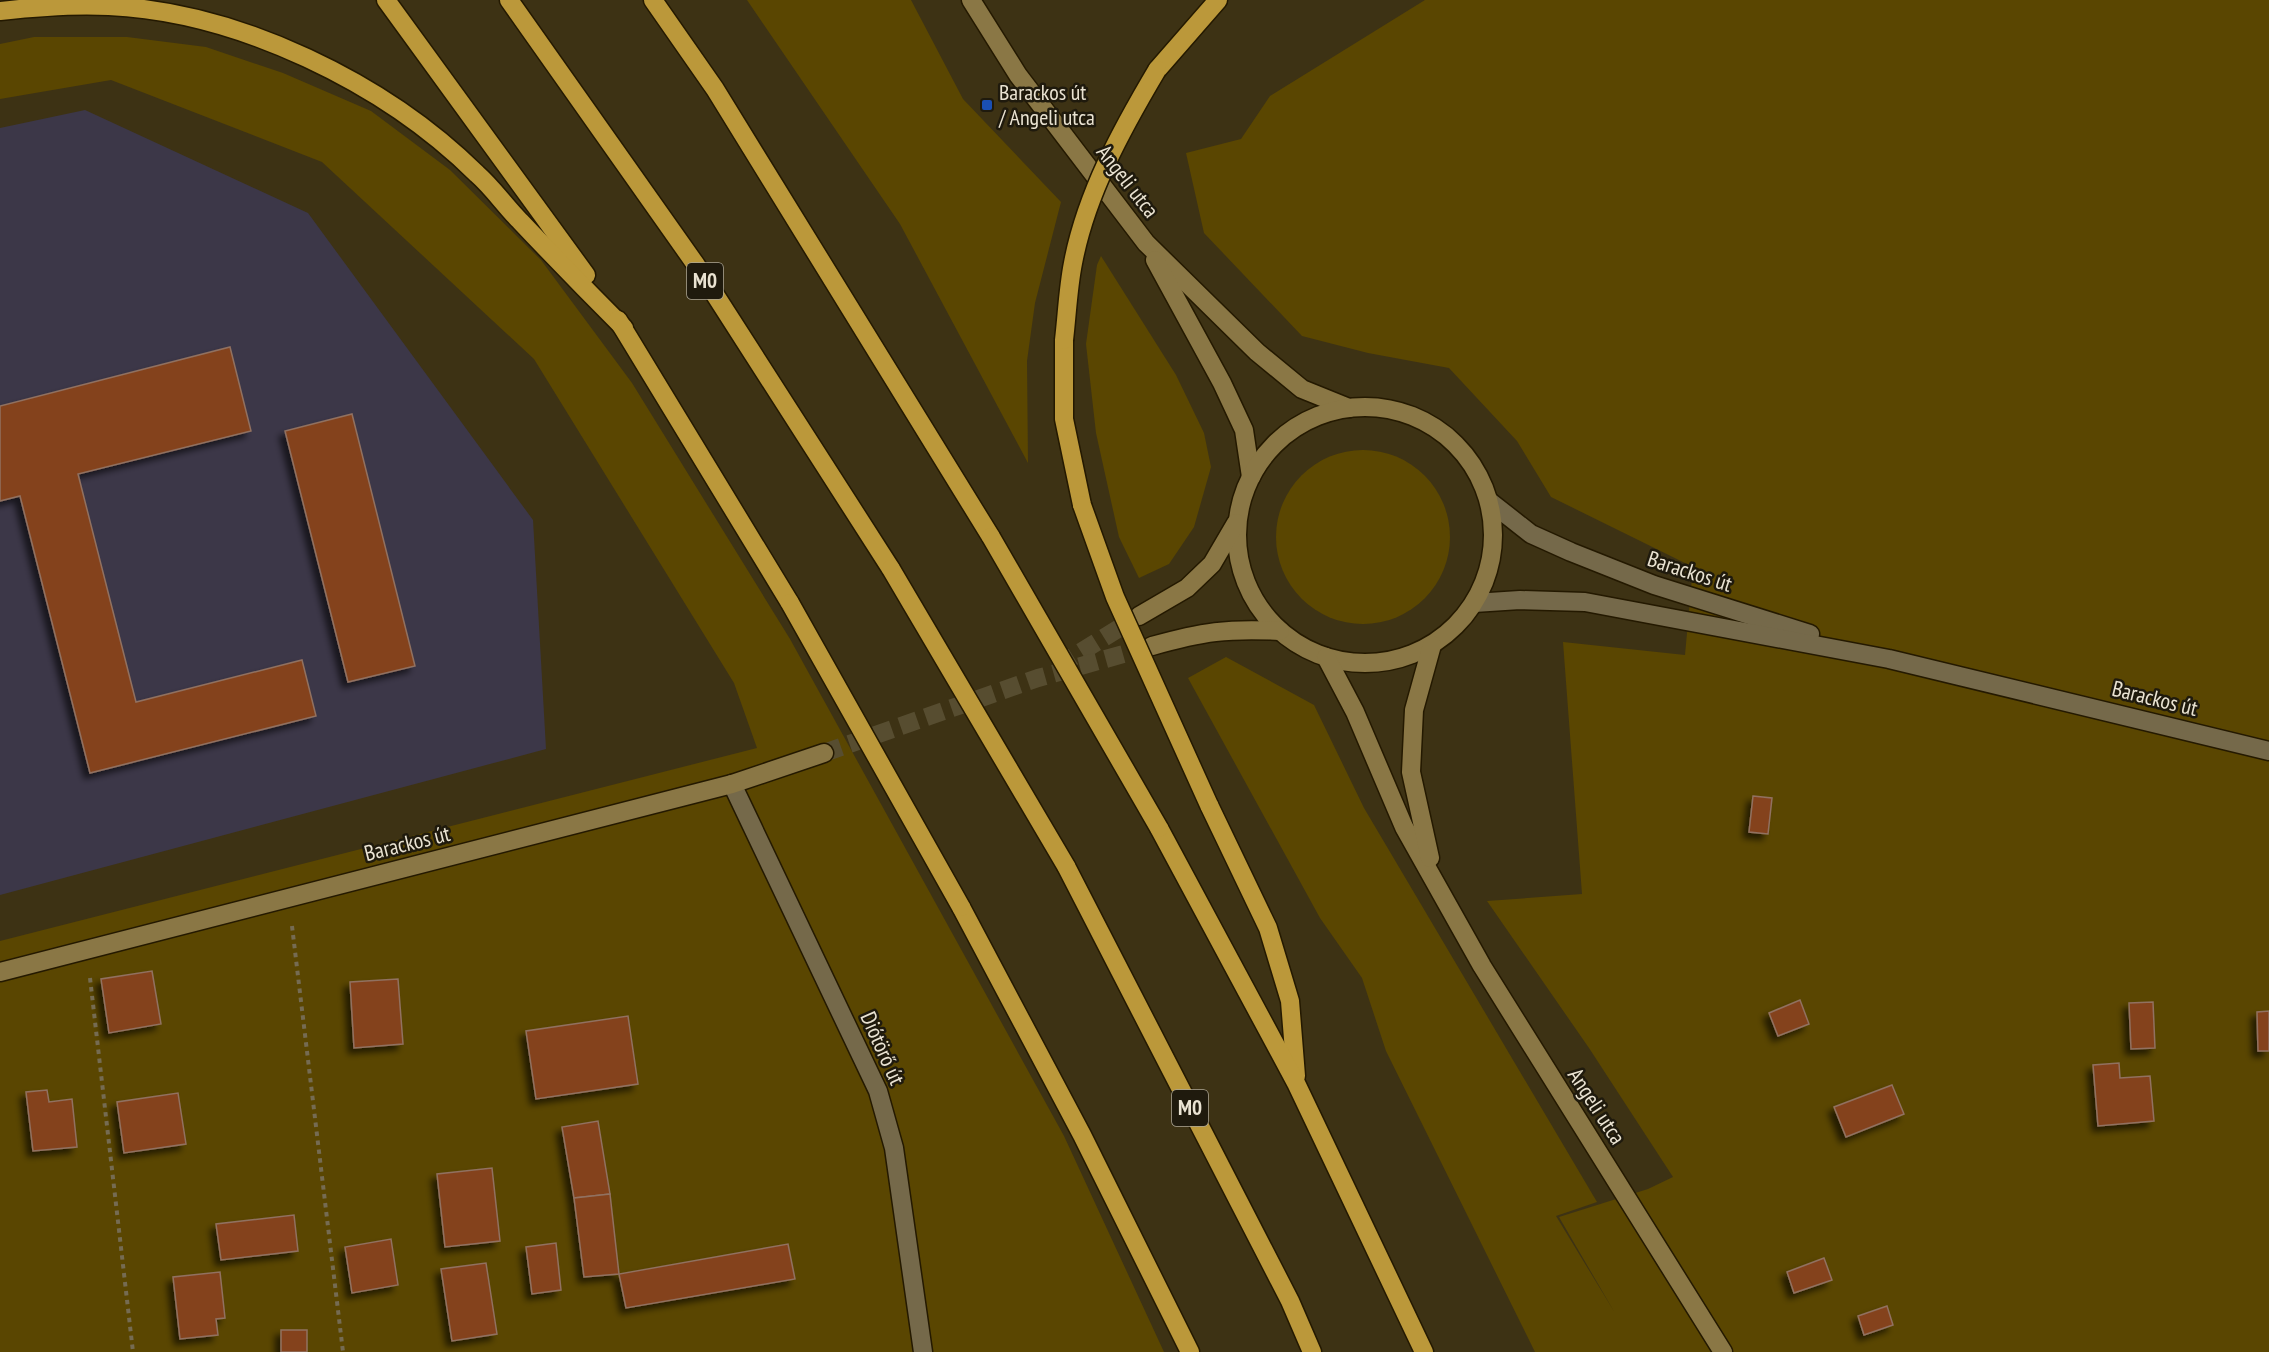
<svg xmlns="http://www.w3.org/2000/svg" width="2269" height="1352" viewBox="0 0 2269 1352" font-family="'PT Sans Narrow',sans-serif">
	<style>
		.industrial { fill: #3c3748 }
		.green { fill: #5a4601 }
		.building { fill: #84431e; stroke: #917160; stroke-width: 1.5; filter: url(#shadow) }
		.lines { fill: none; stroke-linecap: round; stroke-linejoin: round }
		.secondary-tunnel { stroke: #574d30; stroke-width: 18; stroke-dasharray: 18 9; stroke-linecap: butt }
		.street-casing { stroke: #241900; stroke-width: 21 }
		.secondary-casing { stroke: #241900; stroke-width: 21 }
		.highway-casing { stroke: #241900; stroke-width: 21 }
		.path { stroke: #756b52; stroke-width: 4; stroke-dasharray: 4.5 4.5; stroke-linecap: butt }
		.street { stroke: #75694a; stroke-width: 18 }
		.secondary { stroke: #8a7745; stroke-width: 18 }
		.highway { stroke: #bb983a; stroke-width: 18 }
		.highway-bridge-casing { stroke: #241900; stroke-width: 21; stroke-linecap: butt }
		.highway-bridge { stroke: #bb983a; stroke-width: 18 }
		.transit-dot { fill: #1a4fb4; stroke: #1f1a0d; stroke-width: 2 }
		.labels { text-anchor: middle; stroke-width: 5; stroke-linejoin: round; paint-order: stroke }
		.shield { fill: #1f1a0d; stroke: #ada797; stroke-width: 1.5 }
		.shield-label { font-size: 21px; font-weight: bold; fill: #eae3d2 }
		.poi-label { font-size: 22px; fill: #eae3d2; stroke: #1f1a0d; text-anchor: start }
		.street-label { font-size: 22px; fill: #eae3d2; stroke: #1f1a0d }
	</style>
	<defs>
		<filter id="shadow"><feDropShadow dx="-5.5" dy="5.5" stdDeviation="3" flood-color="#0009"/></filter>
	</defs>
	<rect width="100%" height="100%" fill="#3d3214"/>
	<polygon class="industrial" points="85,110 308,213 533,520 546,749 0,895 0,128"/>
	<g class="green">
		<polygon points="747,0 911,0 963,99 1061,202 1035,303 1027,361 1028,463 900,224"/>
		<polygon points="1425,0 2269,0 2269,1352 1535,1352 1386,1051 1362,978 1320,918 1188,678 1226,657 1314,705 1364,808 1597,1202 1556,1216 1615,1313 1559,1217 1648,1189 1673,1177 1589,1048 1487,901 1582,894 1563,642 1685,655 1693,567 1551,497 1517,441 1449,368 1368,353 1302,336 1204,233 1186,153 1241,139 1270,96"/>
		<polygon points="34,37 127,37 206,47 283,73 371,111 450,170 541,260 632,383 790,639 1064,1136 1164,1352 0,1352 0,941 757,748 734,683 534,359 322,162 111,80 0,99 0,44"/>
		<polygon points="1101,256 1176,375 1204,433 1211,467 1194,527 1169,564 1139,578 1119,537 1096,433 1086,344 1097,265"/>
		<circle cx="1363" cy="537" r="87"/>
	</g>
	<g class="building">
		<polygon points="230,347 251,431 78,474 136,702 302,660 316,716 90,773 20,496 0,501 0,406"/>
		<polygon points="352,414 415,666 348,682 285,431"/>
		<polygon points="1753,796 1772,798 1768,834 1749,832"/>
		<polygon points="152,971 161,1024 109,1033 101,979"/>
		<polygon points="398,979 403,1044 354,1048 350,982"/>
		<polygon points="1800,1000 1809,1024 1778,1036 1769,1013"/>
		<polygon points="2153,1002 2155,1048 2131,1049 2129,1003"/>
		<polygon points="2269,1011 2269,1051 2258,1051 2257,1012"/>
		<polygon points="628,1016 638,1084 536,1099 526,1031"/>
		<polygon points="2119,1063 2120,1078 2150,1076 2154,1121 2098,1126 2093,1065"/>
		<polygon points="1892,1085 1904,1114 1846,1137 1834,1107"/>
		<polygon points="47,1090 49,1102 72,1099 77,1147 33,1151 26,1092"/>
		<polygon points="178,1093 186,1144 124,1153 117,1102"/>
		<polygon points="598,1121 610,1194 574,1198 562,1127"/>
		<polygon points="492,1168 500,1241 445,1247 437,1174"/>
		<polygon points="610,1194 619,1274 584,1277 574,1198"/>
		<polygon points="294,1215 298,1251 221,1260 216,1224"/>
		<polygon points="391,1239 398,1285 352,1293 345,1247"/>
		<polygon points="556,1243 561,1290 532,1294 526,1247"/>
		<polygon points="788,1244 795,1279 626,1308 619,1274"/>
		<polygon points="1824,1258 1832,1280 1794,1293 1787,1272"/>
		<polygon points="486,1263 497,1334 452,1341 441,1269"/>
		<polygon points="220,1272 225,1318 216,1319 218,1335 180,1339 173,1277"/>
		<polygon points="1887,1306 1893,1325 1864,1335 1858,1316"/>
		<rect x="281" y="1330" width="26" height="22"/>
	</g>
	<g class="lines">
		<g class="secondary-tunnel">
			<polyline points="1058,666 1139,616"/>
			<polyline points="824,753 1038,678 1152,646"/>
		</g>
		<defs>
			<g id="street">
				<polyline points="1489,501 1531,534 1571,552 1654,585 1810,634"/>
				<polyline points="1474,603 1520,600 1585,602 1889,659 2269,751"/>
				<polyline points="732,784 878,1091 894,1148 923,1352"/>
			</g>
			<g id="secondary">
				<polyline points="971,0 1018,75 1146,243 1257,352 1302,389 1349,408"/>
				<polyline points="1155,260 1222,383 1244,430 1251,477"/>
				<circle cx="1365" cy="535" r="128"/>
				<polyline points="1139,616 1187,588 1212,564 1236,523"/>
				<path d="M1152 646C1202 632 1228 628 1280 631"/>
				<polyline points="1326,657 1355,712 1404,827 1482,966 1723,1352"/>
				<polyline points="1430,858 1411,772 1414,710 1432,645"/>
				<polyline points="0,972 732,784 824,753"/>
			</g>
			<g id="highway">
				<polyline points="386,0 586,275"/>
				<polyline points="509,0 696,265 891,569"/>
				<polyline points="653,0 715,89 991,537"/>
				<path d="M0 11C36 7 72 4 109 6 239 12 385 83 477 174 493 188 505 206 520 221 554 257 589 293 624 328"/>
				<polyline points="1157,70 1218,0"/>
				<polyline points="618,320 790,603"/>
				<polyline points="1064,340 1064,419 1082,505"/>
				<polyline points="1209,805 1268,928 1290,1001 1296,1076"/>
				<polyline points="1159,828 1296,1083 1424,1352"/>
				<polyline points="1066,866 1290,1301 1312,1352"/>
				<polyline points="961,907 1082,1135 1190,1352"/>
			</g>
		</defs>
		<use href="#street" class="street-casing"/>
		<use href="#secondary" class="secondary-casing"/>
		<use href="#highway" class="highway-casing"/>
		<g class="path">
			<polyline points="292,926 343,1352"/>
			<polyline points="90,978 133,1352"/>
		</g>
		<use href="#street" class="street"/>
		<use href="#secondary" class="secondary"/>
		<use href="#highway" class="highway"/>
		<defs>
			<g id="highway-bridge">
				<path d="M1064 340C1067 315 1068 288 1073 263 1086 194 1122 129 1157 70"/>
				<polyline points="1082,505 1115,597 1209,805"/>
				<polyline points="991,537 1159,828"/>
				<polyline points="891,569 1066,866"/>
				<polyline points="790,603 961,907"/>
			</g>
		</defs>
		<use href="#highway-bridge" class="highway-bridge-casing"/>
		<use href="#highway-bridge" class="highway-bridge"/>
	</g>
	<rect class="transit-dot" x="981" y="99" width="12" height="12" rx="3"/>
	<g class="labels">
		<g class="shield">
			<rect x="687" y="263" width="36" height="36" rx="4.5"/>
			<rect x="1172" y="1090" width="36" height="36" rx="4.5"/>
		</g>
		<g class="shield-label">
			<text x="705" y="288">M0</text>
			<text x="1190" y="1115">M0</text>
		</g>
		<g class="poi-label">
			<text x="999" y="100">Barackos út<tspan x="999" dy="25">/ Angeli utca</tspan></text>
		</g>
		<g class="street-label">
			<text transform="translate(1128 181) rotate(52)" y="8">Angeli utca</text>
			<text transform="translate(1690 571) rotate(18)" y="8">Barackos út</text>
			<text transform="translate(2155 698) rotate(14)" y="8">Barackos út</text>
			<text transform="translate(407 843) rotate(-14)" y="8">Barackos út</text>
			<text transform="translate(883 1048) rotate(66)" y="8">Diótörő út</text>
			<text transform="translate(1597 1106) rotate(57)" y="8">Angeli utca</text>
		</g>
	</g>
</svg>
